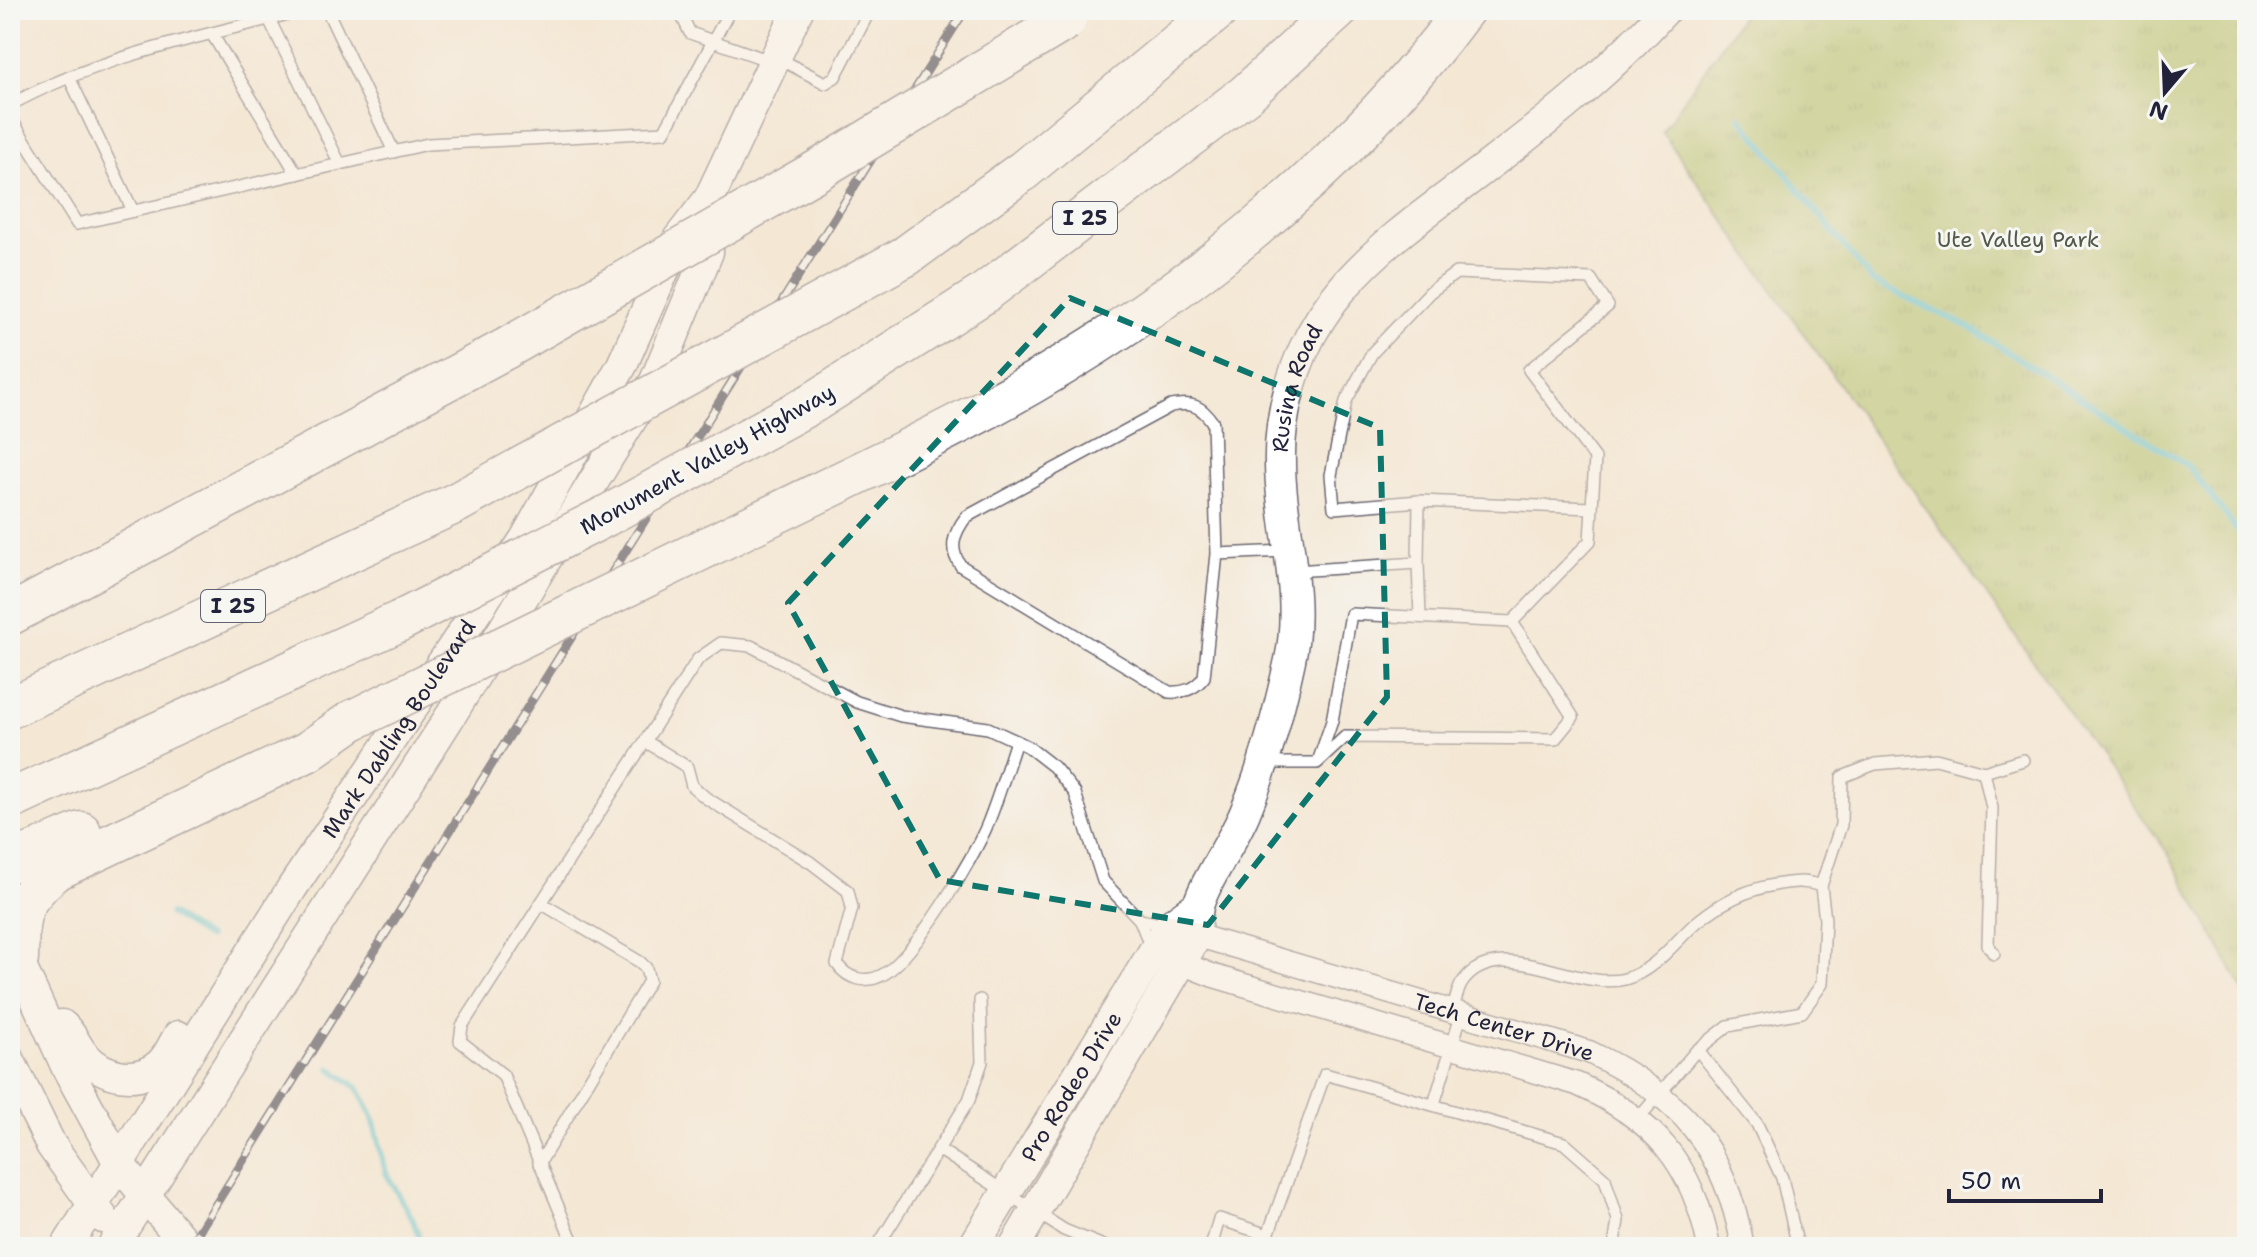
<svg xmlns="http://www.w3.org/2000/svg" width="2257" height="1257" viewBox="0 0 2257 1257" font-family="'Shantell Sans',sans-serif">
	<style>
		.park { fill: url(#park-tufts); stroke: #667150; stroke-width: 2 }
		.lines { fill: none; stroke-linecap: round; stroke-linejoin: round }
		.stream { stroke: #57c2d0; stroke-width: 6 }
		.lane-casing { stroke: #6c6771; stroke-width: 14 }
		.street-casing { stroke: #6c6771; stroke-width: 25 }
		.secondary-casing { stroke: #6c6771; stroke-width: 33 }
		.highway-casing { stroke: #6c6771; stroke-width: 43 }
		.lane { stroke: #fff; stroke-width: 11 }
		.street { stroke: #fff; stroke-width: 22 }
		.secondary { stroke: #fff; stroke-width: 30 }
		.highway { stroke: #fff; stroke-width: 40 }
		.rail-casing { stroke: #22223b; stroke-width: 9 }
		.rail { stroke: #f6f6f2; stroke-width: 6; stroke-dasharray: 18; stroke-linecap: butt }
		.highway-bridge-casing { stroke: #6c6771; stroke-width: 43; stroke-linecap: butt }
		.highway-bridge { stroke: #fff; stroke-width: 40 }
		.marked { fill: none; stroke: #0f766e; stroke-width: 6; stroke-dasharray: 16 10; stroke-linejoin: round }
		.labels { text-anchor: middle; stroke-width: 6; stroke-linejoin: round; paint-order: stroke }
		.shield { fill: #f6f6f2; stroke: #626272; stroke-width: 2 }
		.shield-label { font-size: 20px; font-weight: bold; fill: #22223b }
		.park-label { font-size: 22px; fill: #52594a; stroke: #f6f6f2 }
		.street-label { font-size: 22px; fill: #22223b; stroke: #f6f6f2 }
	</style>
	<defs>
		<pattern id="park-tufts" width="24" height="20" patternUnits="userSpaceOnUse" patternTransform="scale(2)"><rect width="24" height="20" fill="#abc065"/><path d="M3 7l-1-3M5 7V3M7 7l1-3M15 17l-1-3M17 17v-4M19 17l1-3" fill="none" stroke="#8b9c54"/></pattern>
	</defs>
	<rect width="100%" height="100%" fill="#f6f6f2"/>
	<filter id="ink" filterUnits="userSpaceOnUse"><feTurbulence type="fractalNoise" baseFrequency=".0125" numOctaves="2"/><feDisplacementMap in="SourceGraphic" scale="16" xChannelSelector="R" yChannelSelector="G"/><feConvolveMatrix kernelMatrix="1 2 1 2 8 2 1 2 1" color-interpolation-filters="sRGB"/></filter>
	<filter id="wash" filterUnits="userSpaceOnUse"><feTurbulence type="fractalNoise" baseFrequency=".006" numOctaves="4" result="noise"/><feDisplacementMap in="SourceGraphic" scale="32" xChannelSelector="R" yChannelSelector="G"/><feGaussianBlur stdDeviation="1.8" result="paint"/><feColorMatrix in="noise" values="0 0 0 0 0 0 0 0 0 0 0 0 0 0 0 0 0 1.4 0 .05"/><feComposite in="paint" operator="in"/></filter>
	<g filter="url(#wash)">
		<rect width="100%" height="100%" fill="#f4e8d6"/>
		<polygon class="park" points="1746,10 2247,10 2247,997 2169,855 1662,132"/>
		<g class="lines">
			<g class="stream">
				<polyline points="1740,117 1873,282 1969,327 2188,466 2247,543"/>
				<polyline points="170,914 208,938"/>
				<polyline points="330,1068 358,1088 373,1118 386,1173 412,1218 423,1247"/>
			</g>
		</g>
	</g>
	<g filter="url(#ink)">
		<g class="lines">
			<defs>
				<g id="lane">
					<polyline points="327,10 394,152"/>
					<polyline points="679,10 690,33 773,62"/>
					<polyline points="269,19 340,164"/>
					<polyline points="212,34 297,174"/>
					<polyline points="776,57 825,83 835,77 870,10"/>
					<polyline points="69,77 133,211"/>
					<path d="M10 105C101 55 205 36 304 10"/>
					<polyline points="10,117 77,224 428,144 664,132 730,10"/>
					<polyline points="1419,501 1592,508"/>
					<path d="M1217 554 1213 423C1201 405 1191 402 1171 406L966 517C954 533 948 549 961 566L1169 692C1184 693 1195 689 1204 677L1217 554 1286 551"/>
					<polyline points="1418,563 1420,617"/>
					<path d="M645 741 687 767 692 786 706 798 810 862 848 891 852 908 837 964C848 980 867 984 884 974 914 957 975 856 988 823 999 796 1007 768 1016 741"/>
					<polyline points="1319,759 1332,721 1351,614 1512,622"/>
					<polyline points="1266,763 1317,763 1345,737 1555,739 1573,717 1512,622 1590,541 1595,458 1529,370 1608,306 1591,279 1456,273 1430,292 1372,353 1346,401 1331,475 1334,508 1419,501 1418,563 1294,571"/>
					<polyline points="1984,772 1992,808 1988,945 1994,954"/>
					<polyline points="1151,948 1140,920 1165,925"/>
					<path d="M1452 1012C1455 1004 1457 990 1462 983 1497 932 1577 992 1625 979 1655 971 1675 941 1697 922 1720 903 1745 890 1774 885 1792 882 1804 880 1821 886"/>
					<polyline points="1698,1050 1757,1124 1782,1178 1798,1247"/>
					<polyline points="1434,1104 1461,1016"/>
					<polyline points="1638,1119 1696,1051 1728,1026 1802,1012 1822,984 1825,920 1821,886 1841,825 1842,777 1875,764 1936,759 1984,772 2023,760"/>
					<polyline points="940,1150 1064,1230 1106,1247"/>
					<polyline points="539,1164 649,981 646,968 640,962 541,903"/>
					<polyline points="575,1247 503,1075 460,1041 462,1026 698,659 721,643 751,646 857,702 901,716 988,728 1027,746 1054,767 1075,793 1103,881 1140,920"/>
					<polyline points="877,1247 969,1100 982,1062 980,1000"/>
					<polyline points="1211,1247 1219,1219 1268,1235 1325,1074 1564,1143 1605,1179 1618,1220 1614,1247"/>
				</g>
				<g id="street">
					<path id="s1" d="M1182 931 1589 1052C1680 1095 1725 1147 1743 1247"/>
					<path d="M1168 958 1214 976 1577 1084C1654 1119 1693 1163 1709 1247"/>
				</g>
				<g id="secondary">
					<polyline points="10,942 66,1066 120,1165 188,1247"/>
					<path d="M62 1025C72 1033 76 1046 84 1055 104 1077 138 1085 161 1063 168 1056 173 1045 178 1036"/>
					<polyline points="10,1061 51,1145 103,1218"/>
					<path id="s2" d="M66 1247 292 888 525 539 622 365 678 239 709 199 798 10"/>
					<polyline points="112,1247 451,715 655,381 708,252 709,220"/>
					<path id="s3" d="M973 1247 1169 926 1198 905"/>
					<path id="s4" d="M1014 1247 1196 937C1196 927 1196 917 1198 907 1202 885 1236 837 1246 810 1266 762 1279 711 1290 660 1307 583 1271 504 1282 426 1300 291 1396 237 1493 162 1554 116 1614 67 1665 10"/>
				</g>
				<g id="highway">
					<polyline points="906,256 1024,170 1218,10"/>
					<polyline points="814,402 983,294 1245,95 1338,10"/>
					<path d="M732 535C817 493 904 453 988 408 1165 313 1344 173 1464 10"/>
					<polyline points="10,615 507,348"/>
					<polyline points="10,708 456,503"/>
					<polyline points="10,800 400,621"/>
					<polyline points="10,862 81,832"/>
					<path d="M18 959C19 911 17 905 54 871L307 752 351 721"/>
				</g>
			</defs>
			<use href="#lane" class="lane-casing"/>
			<use href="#street" class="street-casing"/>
			<use href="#secondary" class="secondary-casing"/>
			<use href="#highway" class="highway-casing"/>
			<use href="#lane" class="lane"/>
			<use href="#street" class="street"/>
			<use href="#secondary" class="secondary"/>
			<use href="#highway" class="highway"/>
			<defs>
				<polyline id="rail" points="189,1247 965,10"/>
			</defs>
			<use href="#rail" class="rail-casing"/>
			<use href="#rail" class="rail"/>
			<defs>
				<g id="highway-bridge">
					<polyline points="507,348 813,173 1066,20"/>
					<polyline points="456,503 906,256"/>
					<polyline points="400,621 606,516 814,402"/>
					<polyline points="351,721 732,535"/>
				</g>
			</defs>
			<use href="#highway-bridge" class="highway-bridge-casing"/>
			<use href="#highway-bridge" class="highway-bridge"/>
		</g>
	</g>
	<path d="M0 0H2257V1257H0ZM1070 298 1380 428 1387 697 1208 925 940 880 788 603Z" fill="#f4e8d6" fill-opacity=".55" fill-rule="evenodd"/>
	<path class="marked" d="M1070 298 1380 428 1387 697 1208 925 940 880 788 603Z"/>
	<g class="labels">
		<g class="shield">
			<rect x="1053" y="202" width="64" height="32" rx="6"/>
			<rect x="201" y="590" width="64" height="32" rx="6"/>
		</g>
		<g class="shield-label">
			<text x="1085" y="225">I 25</text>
			<text x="233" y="613">I 25</text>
		</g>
		<g class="park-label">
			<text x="2018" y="247">Ute Valley Park</text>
		</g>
		<g class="street-label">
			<text dy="8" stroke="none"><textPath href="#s4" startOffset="930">Rusina Road</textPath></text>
			<text transform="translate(707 459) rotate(-29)" y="8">Monument Valley Highway</text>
			<text dy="8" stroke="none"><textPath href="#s2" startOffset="616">Mark Dabling Boulevard</textPath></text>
			<text dy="8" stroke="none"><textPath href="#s1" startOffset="336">Tech Center Drive</textPath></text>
			<text dy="8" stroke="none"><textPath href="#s3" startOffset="188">Pro Rodeo Drive</textPath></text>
		</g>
	</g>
	<rect width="2257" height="1257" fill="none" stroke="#f6f6f2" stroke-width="40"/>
	<g transform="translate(2165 92) rotate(199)" stroke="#f6f6f2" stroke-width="6" paint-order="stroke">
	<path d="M0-6L14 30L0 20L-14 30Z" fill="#22223b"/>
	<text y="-12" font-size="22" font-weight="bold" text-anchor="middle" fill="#22223b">N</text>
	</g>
	<path d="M1949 1189v12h152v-12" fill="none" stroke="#22223b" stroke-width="4"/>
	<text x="1961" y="1189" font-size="24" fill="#22223b" stroke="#f6f6f2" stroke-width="6" paint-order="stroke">50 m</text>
</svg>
